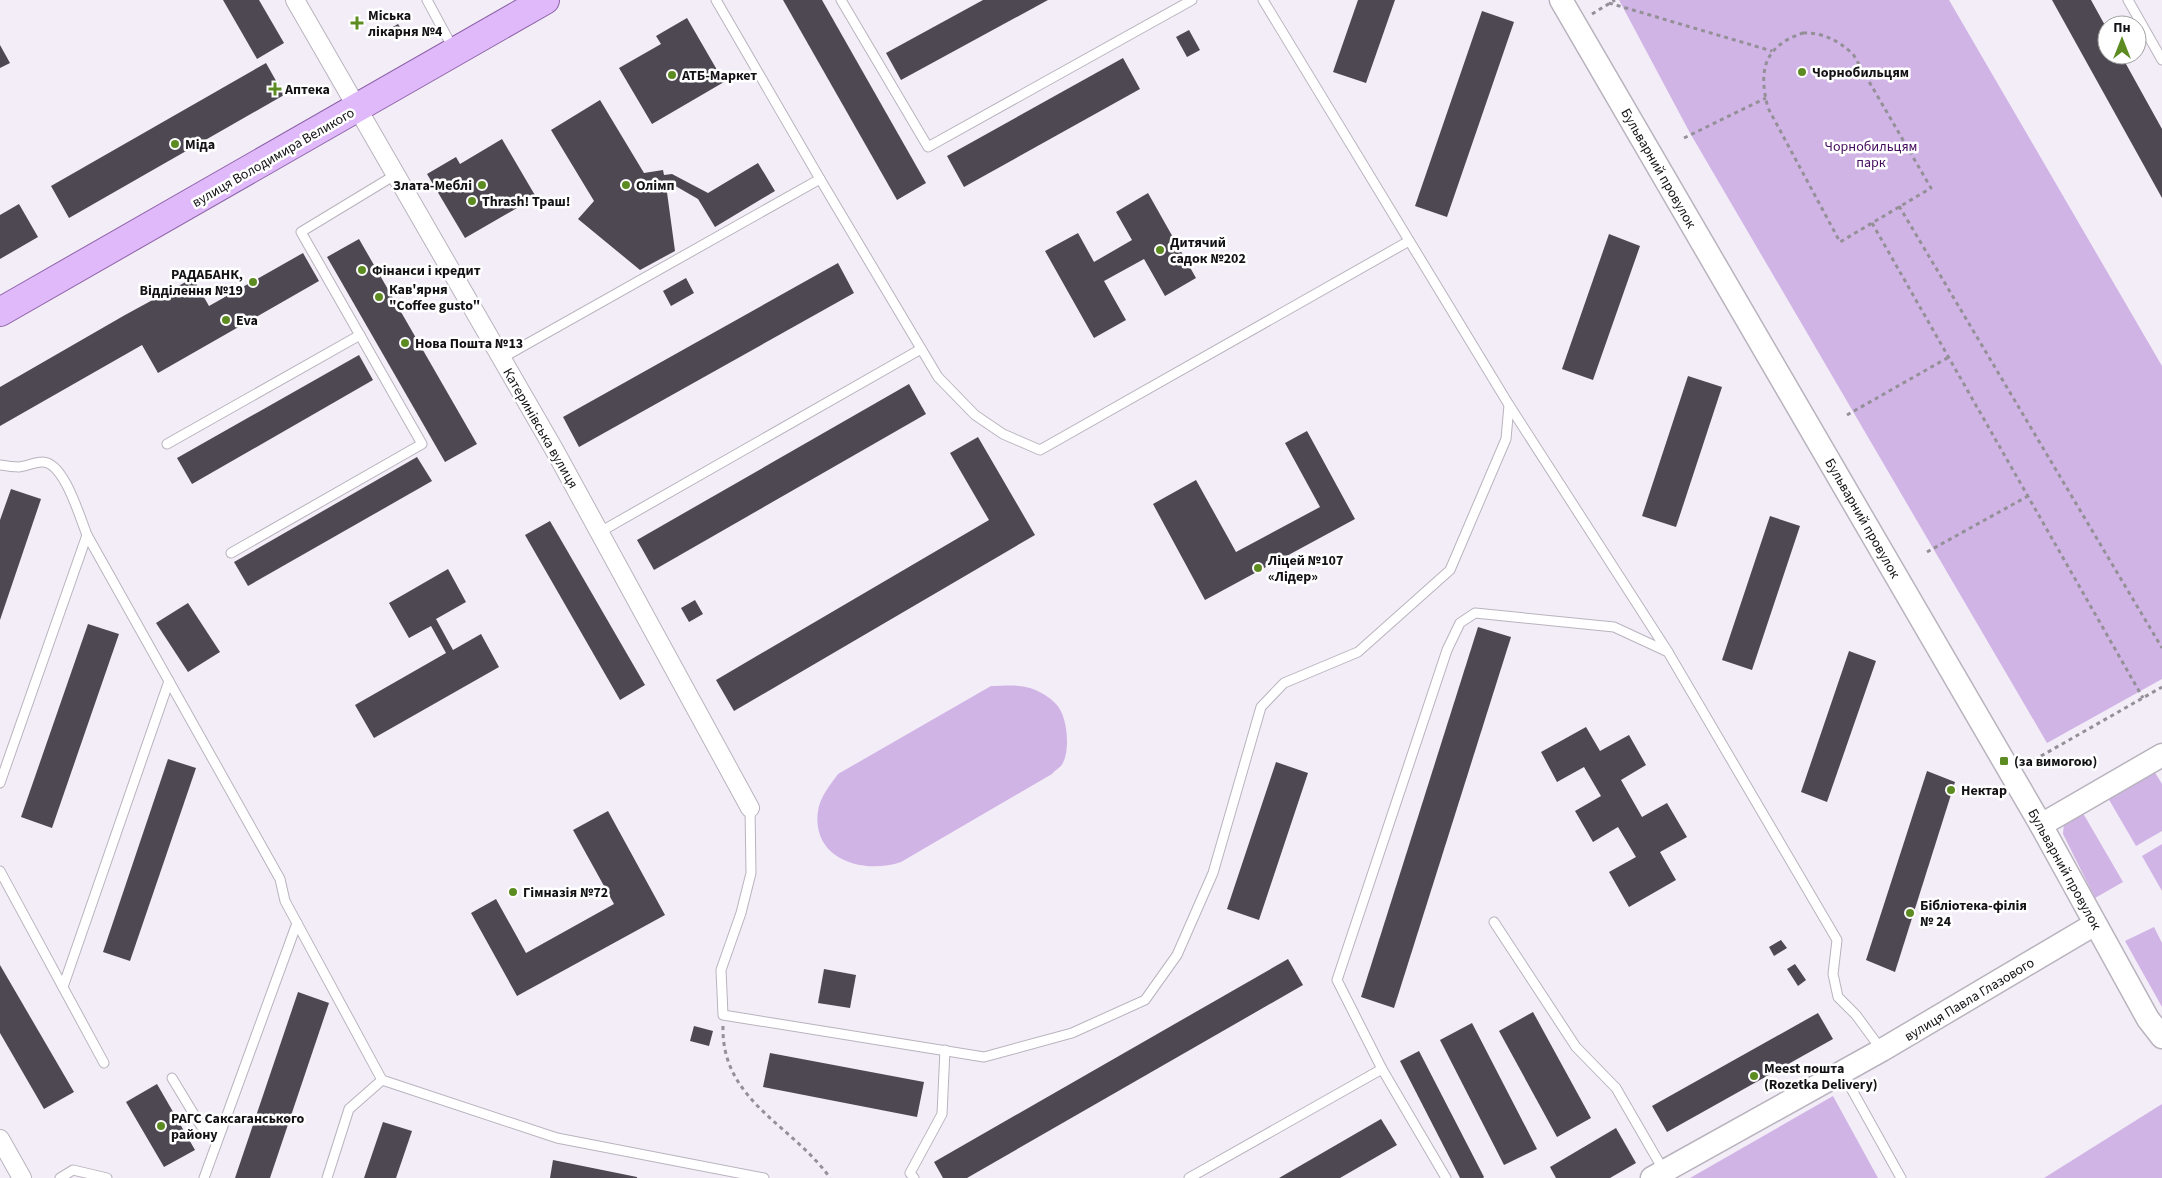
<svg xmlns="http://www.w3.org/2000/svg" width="2162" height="1178" viewBox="0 0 2162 1178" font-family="'Source Sans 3',sans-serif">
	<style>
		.green { fill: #d1b4e6 }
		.building { fill: #4d4851 }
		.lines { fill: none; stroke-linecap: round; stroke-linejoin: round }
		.service-casing { stroke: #b9b3be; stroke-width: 11 }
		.minor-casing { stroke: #b9b3be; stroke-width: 20 }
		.tertiary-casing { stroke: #b9b3be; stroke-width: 25 }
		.primary-casing { stroke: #8c61a7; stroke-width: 30 }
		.path { stroke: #949097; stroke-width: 3; stroke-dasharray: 4 4; stroke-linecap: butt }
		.service { stroke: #fff; stroke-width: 9 }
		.minor { stroke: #fff; stroke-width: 18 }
		.tertiary { stroke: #fff; stroke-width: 22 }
		.primary { stroke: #e0b9fa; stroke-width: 28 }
		.poi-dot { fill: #5c8c21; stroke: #fff; stroke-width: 2 }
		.labels { text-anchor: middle; stroke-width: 5; stroke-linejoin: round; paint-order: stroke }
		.poi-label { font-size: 14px; font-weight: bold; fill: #141215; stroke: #fff; text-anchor: start }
		.park-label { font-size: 14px; fill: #430c5d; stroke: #fff }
		.street-label { font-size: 14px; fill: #141215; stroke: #fff }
	</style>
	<rect width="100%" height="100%" fill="#f3edf7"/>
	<g class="green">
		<polygon points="1619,0 1949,0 2162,366 2162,679 2047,743 1690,133"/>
		<path d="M991 686C1003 686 1018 684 1030 688 1039 691 1050 697 1056 704 1068 716 1071 753 1061 766 1058 769 1054 771 1052 774L901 862C863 875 811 859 818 811 820 797 830 785 838 774Z"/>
		<polygon points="2154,771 2162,784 2162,831 2136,846 2108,798"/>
		<polygon points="2080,808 2123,882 2095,898 2063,834 2064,822"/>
		<polygon points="2162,844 2162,891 2142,856"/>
		<polygon points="2154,927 2162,943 2162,1007 2125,941"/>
		<polygon points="1833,1096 1878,1178 1690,1178"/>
		<polygon points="2162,1104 2162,1178 2044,1178"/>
	</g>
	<g class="building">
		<polygon points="223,0 259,0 284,43 257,59"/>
		<polygon points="783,0 822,0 926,183 897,200"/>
		<polygon points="983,0 1048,0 901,80 886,53"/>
		<polygon points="1358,0 1395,0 1366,83 1333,72"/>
		<polygon points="2052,0 2091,0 2107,29 2107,55 2121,55 2162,129 2162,198"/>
		<polygon points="1482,11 1514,22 1447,217 1415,206"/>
		<polygon points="687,18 724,82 652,124 619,68 661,44 656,36"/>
		<polygon points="398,24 403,31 395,36 391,28"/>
		<polygon points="1189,30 1200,50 1187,57 1176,37"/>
		<polygon points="0,45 10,63 0,68"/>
		<polygon points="1123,58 1140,89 964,187 947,156"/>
		<polygon points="266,63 284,95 69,218 51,186"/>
		<polygon points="600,100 644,173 663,170 664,175 672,174 708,193 758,163 775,191 715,227 698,199 672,184 666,185 675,251 640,270 578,219 594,201 551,130"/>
		<polygon points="502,139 536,197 465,238 427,174 456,157 460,164"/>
		<polygon points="1148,193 1196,278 1165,296 1144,259 1104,281 1126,320 1094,338 1045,251 1078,233 1094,262 1132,240 1116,212"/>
		<polygon points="19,204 38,237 0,259 0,215"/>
		<polygon points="1609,234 1640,246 1593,380 1562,369"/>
		<polygon points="359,239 477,444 445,462 327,257"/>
		<polygon points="303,253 319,281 158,373 142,345 0,426 0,387 125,315 193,278 209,306"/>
		<polygon points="838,263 854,293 579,447 563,417"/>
		<polygon points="686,278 694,293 671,306 663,291"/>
		<polygon points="359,355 373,380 192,484 177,458"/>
		<polygon points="1688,376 1722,387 1676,527 1642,516"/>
		<polygon points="909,384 926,414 654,570 637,540"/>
		<polygon points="1307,431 1355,519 1205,600 1153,504 1196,480 1236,552 1320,507 1285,443"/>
		<polygon points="978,437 1035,535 734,711 716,680 989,520 950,453"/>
		<polygon points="417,457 432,481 248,586 234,562"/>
		<polygon points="11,489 41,499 0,620 0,520"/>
		<polygon points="1770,516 1800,526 1752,670 1722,660"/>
		<polygon points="550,521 645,685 620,700 525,535"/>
		<polygon points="448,569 466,602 436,619 453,650 481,634 499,667 374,738 355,705 446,653 431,626 409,638 389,603"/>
		<polygon points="695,600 703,614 689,622 681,608"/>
		<polygon points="188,603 220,652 188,672 156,623"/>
		<polygon points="88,624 119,634 52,828 21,817"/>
		<polygon points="1478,627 1511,637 1394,1008 1361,997"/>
		<polygon points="1849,651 1876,661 1827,802 1801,792"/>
		<polygon points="1586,727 1600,751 1629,735 1646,765 1621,780 1642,817 1667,803 1687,837 1660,852 1676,880 1629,907 1609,872 1636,857 1618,827 1593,842 1575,811 1601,796 1584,767 1557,782 1541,752"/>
		<polygon points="168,759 196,768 130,961 103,952"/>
		<polygon points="1276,762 1308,773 1259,920 1227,909"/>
		<polygon points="1927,771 1955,782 1895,972 1866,960"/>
		<polygon points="608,811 665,915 517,996 471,913 496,899 526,953 614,904 573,830"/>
		<polygon points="1781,940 1787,948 1774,956 1769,947"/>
		<polygon points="1288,959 1303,985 967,1178 943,1178 934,1162"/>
		<polygon points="1795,964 1806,980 1798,986 1787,969"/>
		<polygon points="0,965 74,1092 44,1109 0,1033"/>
		<polygon points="824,969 856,975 850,1008 818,1003"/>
		<polygon points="298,992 329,1003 270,1178 235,1178"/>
		<polygon points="1533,1012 1591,1118 1557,1137 1499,1031"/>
		<polygon points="1818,1013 1833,1039 1667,1132 1652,1106"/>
		<polygon points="1472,1023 1537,1149 1504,1165 1440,1040"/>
		<polygon points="694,1026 713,1031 709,1046 690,1041"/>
		<polygon points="1419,1051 1484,1177 1483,1178 1460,1178 1400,1061"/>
		<polygon points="770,1053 924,1082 917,1117 763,1087"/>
		<polygon points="157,1084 195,1150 164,1167 126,1102"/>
		<polygon points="1381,1119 1397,1145 1340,1178 1279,1178"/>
		<polygon points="383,1122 412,1131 396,1178 364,1178"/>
		<polygon points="1616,1128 1636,1163 1610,1178 1556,1178 1550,1167"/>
		<polygon points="553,1160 637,1177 637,1178 550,1178"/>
	</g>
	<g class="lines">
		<defs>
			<g id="service">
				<polyline points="427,0 454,50"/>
				<polyline points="841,0 928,147 1192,0"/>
				<polyline points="2128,0 2162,60"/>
				<polyline points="820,179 938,377 975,415 1003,434 1040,450 1409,241"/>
				<polyline points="502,358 820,179 716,0"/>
				<polyline points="1509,405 1668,652"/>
				<polyline points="167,444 360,335"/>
				<path d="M0 465C6 466 13 467 19 467 27 466 35 462 42 462 64 461 80 518 87 535L280 879 285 901 382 1080 557 1138 764 1178"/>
				<polyline points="600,532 921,349"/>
				<polyline points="231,553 422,444 301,232 395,175"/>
				<polyline points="0,783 87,535"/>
				<polyline points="750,808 751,873 741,913 721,970 723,1015 984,1057 1072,1033 1145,1000 1177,955 1213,873 1261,707 1284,683 1358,652 1450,570 1506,439 1509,405 1263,0"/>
				<polyline points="0,871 104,1063"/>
				<polyline points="1494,922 1576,1047 1616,1088 1664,1171"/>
				<polyline points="63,987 169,681"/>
				<polyline points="1382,1069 1337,980 1447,650 1460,623 1475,613 1614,627 1668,652 1837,940 1833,974 1838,997 1856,1015 1881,1049"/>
				<polyline points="1842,1072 1901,1178"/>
				<polyline points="172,1078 201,1126 221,1131"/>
				<polyline points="60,1178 73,1170 107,1178"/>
				<polyline points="204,1178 297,923"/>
				<polyline points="327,1178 349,1109 382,1080"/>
				<polyline points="914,1178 910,1173 942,1114 945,1050"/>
				<polyline points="1189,1178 1382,1069 1446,1178"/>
			</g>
			<g id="minor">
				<polyline points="295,0 555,451 750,808"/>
				<polyline points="0,1139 22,1178"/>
			</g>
			<g id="tertiary">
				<polyline points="1561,0 2041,825 2148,1019 2162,1037"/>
				<polyline points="2041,825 2162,755"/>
				<polyline points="1652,1178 1882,1050 2095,924"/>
			</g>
			<polyline id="primary" points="0,312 545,0"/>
		</defs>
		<use href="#service" class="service-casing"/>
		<use href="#minor" class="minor-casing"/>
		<use href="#tertiary" class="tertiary-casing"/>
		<use href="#primary" class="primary-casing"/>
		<g class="path">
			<polyline points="1609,3 1772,51"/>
			<polyline points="1592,14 1615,0"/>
			<path d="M1803 33C1825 33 1837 40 1853 54L1931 188 1840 242 1768 108C1758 70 1764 46 1803 33Z"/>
			<polyline points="1684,138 1766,98"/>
			<polyline points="1899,206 2162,648"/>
			<polyline points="1872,223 2143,698"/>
			<polyline points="1847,415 1949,357"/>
			<polyline points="1927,552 2028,496"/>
			<polyline points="2027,764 2162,687"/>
			<path d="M723 1026C721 1101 793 1125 830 1178"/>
		</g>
		<use href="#service" class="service"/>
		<use href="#minor" class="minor"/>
		<use href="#tertiary" class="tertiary"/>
		<use href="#primary" class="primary"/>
	</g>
	<g class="poi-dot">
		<path d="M354.5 15.5h5v5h5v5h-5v5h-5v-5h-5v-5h5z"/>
		<circle cx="1802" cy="72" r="5"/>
		<circle cx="672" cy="75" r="5"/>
		<path d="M272.5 81.5h5v5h5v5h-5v5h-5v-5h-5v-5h5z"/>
		<circle cx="175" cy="144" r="5"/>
		<circle cx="482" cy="185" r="5"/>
		<circle cx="626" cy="185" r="5"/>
		<circle cx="472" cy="201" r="5"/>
		<circle cx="1160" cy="250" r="5"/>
		<circle cx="362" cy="270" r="5"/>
		<circle cx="253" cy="282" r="5"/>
		<circle cx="379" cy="297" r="5"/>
		<circle cx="226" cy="320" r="5"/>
		<circle cx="405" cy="343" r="5"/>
		<circle cx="1258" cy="568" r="5"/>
		<rect x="1999" y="756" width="10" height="10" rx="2.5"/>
		<circle cx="1951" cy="790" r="5"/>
		<circle cx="513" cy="892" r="5"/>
		<circle cx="1910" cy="913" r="5"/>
		<circle cx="1754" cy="1076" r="5"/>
		<circle cx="161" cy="1126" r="5"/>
	</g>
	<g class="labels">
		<g class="poi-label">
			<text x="368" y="20">Міська<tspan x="368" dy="16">лікарня №4</tspan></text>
			<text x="1812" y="77">Чорнобильцям</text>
			<text x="682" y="80">АТБ-Маркет</text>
			<text x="285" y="94">Аптека</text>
			<text x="185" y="149">Міда</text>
			<text x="472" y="190" text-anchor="end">Злата-Меблі</text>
			<text x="636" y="190">Олімп</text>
			<text x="482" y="206">Thrash! Траш!</text>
			<text x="1170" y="247">Дитячий<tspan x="1170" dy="16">садок №202</tspan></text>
			<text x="372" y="275">Фінанси і кредит</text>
			<text x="243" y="279" text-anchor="end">РАДАБАНК,<tspan x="243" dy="16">Відділення №19</tspan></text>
			<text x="389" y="294">Кав'ярня<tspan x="389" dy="16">"Coffee gusto"</tspan></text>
			<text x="236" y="325">Eva</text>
			<text x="415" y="348">Нова Пошта №13</text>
			<text x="1268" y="565">Ліцей №107<tspan x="1268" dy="16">«Лідер»</tspan></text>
			<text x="2014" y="766">(за вимогою)</text>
			<text x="1961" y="795">Нектар</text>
			<text x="523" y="897">Гімназія №72</text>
			<text x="1920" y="910">Бібліотека-філія<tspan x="1920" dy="16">№ 24</tspan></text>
			<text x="1764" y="1073">Meest пошта<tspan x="1764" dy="16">(Rozetka Delivery)</tspan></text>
			<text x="171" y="1123">РАГС Саксаганського<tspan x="171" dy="16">району</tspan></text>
		</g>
		<g class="park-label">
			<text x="1871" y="151">Чорнобильцям<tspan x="1871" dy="16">парк</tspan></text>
		</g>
		<g class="street-label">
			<text transform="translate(273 157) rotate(-30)" y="5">вулиця Володимира Великого</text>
			<text transform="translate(1659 168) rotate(60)" y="5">Бульварний провулок</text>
			<text transform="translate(541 428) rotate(60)" y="5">Катеринівська вулиця</text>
			<text transform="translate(1863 518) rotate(60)" y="5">Бульварний провулок</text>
			<text transform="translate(2065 869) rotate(61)" y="5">Бульварний провулок</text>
			<text transform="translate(1969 999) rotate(-31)" y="5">вулиця Павла Глазового</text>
		</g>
	</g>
	<g transform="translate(2122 40)"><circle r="24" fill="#ffffff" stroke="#a1a0a1"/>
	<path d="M0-4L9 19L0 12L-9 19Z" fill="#5c8c21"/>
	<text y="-8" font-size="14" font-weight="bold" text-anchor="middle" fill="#141215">Пн</text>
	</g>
</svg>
